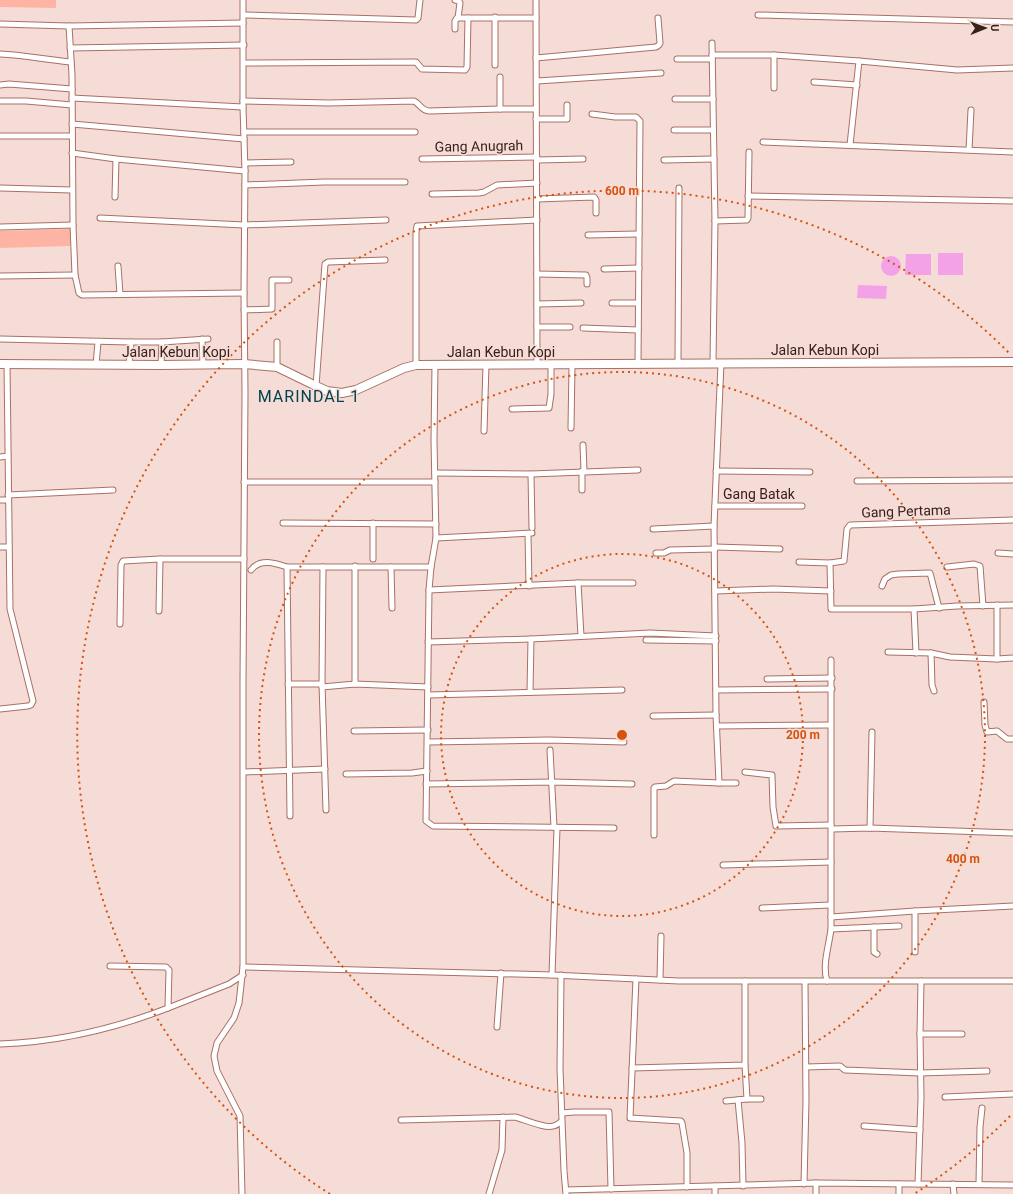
<svg xmlns="http://www.w3.org/2000/svg" width="1013" height="1194" viewBox="0 0 1013 1194" font-family="Roboto,sans-serif">
	<style>
		.green { fill: #feb4a5 }
		.water { fill: #f3a2e7 }
		.lines { fill: none; stroke-linecap: round; stroke-linejoin: round }
		.minor-casing { stroke: #a97064; stroke-width: 7 }
		.primary-casing { stroke: #a97064; stroke-width: 10 }
		.minor { stroke: #fff; stroke-width: 5 }
		.primary { stroke: #fff; stroke-width: 8 }
		.ring { fill: none; stroke: #d6530e; stroke-width: 2; stroke-dasharray: 2 4 }
		.labels { text-anchor: middle; stroke-width: 3; stroke-linejoin: round; paint-order: stroke }
		.street-label { font-size: 14px; fill: #38201c; stroke: #f6dcd6 }
		.quarter-label { font-size: 16px; letter-spacing: 1px; fill: #02424d; stroke: #f6dcd6 }
		.centre { fill: #d6530e; stroke: #f6dcd6; stroke-width: 2 }
		.ring-label { font-size: 12px; text-anchor: middle; font-weight: bold; fill: #d6530e; stroke: #f6dcd6; stroke-width: 3; stroke-linejoin: round; paint-order: stroke }
	</style>
	<rect width="100%" height="100%" fill="#f6dcd6"/>
	<g class="green">
		<polygon points="0,0 56,0 56,8 0,7"/>
		<polygon points="70,229 70,246 0,248 0,231"/>
	</g>
	<g class="water">
		<rect x="938" y="253" width="25" height="22"/>
		<polygon points="906,254 931,254 931,275 905,275"/>
		<circle cx="891" cy="266" r="10"/>
		<polygon points="858,285 887,286 886,299 857,298"/>
	</g>
	<g class="lines">
		<defs>
			<g id="minor">
				<polyline points="455,0 459,1 460,3 458,18"/>
				<polyline points="536,0 537,365"/>
				<polyline points="244,15 416,20 418,18 420,0"/>
				<polyline points="758,15 1013,22"/>
				<polyline points="495,17 495,65"/>
				<polyline points="0,24 69,26 243,23"/>
				<polyline points="69,26 72,75 73,225 75,275 79,293 82,295 244,293"/>
				<polyline points="455,29 455,21 457,18 536,18"/>
				<polyline points="712,43 715,221 713,363"/>
				<polyline points="70,48 244,45"/>
				<path d="M0 54C24 55 47 60 71 62"/>
				<polyline points="712,55 774,55 859,61"/>
				<polyline points="774,55 774,88"/>
				<polyline points="536,58 656,47 659,45 660,43 658,18"/>
				<polyline points="677,59 712,59"/>
				<polyline points="244,63 416,62 422,69 465,70 467,67 468,18"/>
				<polyline points="537,81 661,73"/>
				<polyline points="814,82 857,85"/>
				<polyline points="0,85 9,84 72,89"/>
				<polyline points="72,98 243,107"/>
				<polyline points="675,99 713,99"/>
				<polyline points="0,101 26,101 72,105"/>
				<path d="M243 101 329 103 414 101C420 104 422 111 429 111L500 109H536"/>
				<polyline points="500,109 500,77"/>
				<polyline points="592,114 615,117 636,117 640,121 638,365"/>
				<polyline points="536,119 567,119 567,105"/>
				<polyline points="72,124 244,139"/>
				<polyline points="674,130 713,130"/>
				<polyline points="244,132 415,132"/>
				<polyline points="0,136 72,136"/>
				<polyline points="763,142 1013,152"/>
				<polyline points="850,145 859,61 957,70 1013,68"/>
				<polyline points="969,150 971,110"/>
				<polyline points="72,153 116,159 245,171"/>
				<polyline points="422,159 537,157"/>
				<polyline points="537,160 583,159"/>
				<polyline points="664,160 714,159"/>
				<polyline points="245,163 291,162"/>
				<polyline points="245,185 324,182 405,182"/>
				<polyline points="0,188 72,190"/>
				<polyline points="432,194 479,193 484,192 497,185 537,183"/>
				<polyline points="748,196 1013,201"/>
				<polyline points="115,197 116,159"/>
				<polyline points="537,199 594,197 596,200 596,213"/>
				<polyline points="100,218 244,225 386,220"/>
				<polyline points="715,221 747,220 748,218 749,152"/>
				<polyline points="0,227 73,225"/>
				<polyline points="588,235 639,234"/>
				<polyline points="118,266 120,294"/>
				<polyline points="604,269 639,268"/>
				<polyline points="537,274 586,275 587,278 587,284"/>
				<polyline points="0,276 75,275"/>
				<polyline points="612,303 638,303"/>
				<polyline points="537,304 581,303"/>
				<polyline points="244,310 272,309 272,280 289,280"/>
				<polyline points="537,327 570,327"/>
				<polyline points="583,328 638,330"/>
				<polyline points="0,339 131,342 162,342 208,339"/>
				<polyline points="202,339 203,365"/>
				<polyline points="721,363 714,526 716,715 719,783 736,783"/>
				<polyline points="678,364 679,188"/>
				<polyline points="96,365 98,342"/>
				<polyline points="129,365 131,342"/>
				<polyline points="161,365 162,342"/>
				<polyline points="416,365 416,232 417,226 537,220"/>
				<polyline points="435,365 434,440 436,538 431,567 429,590 426,821 433,826 614,828"/>
				<polyline points="277,367 277,342"/>
				<polyline points="316,386 325,264 328,262 385,260"/>
				<polyline points="512,409 549,408 551,394 551,365"/>
				<polyline points="571,428 572,365"/>
				<polyline points="484,431 486,365"/>
				<polyline points="583,445 584,471"/>
				<polyline points="0,457 8,456"/>
				<polyline points="582,471 582,490"/>
				<polyline points="716,471 810,472"/>
				<polyline points="435,473 531,474 638,470"/>
				<polyline points="531,474 532,528"/>
				<polyline points="857,481 1013,480"/>
				<polyline points="244,482 435,482"/>
				<polyline points="8,495 113,490"/>
				<polyline points="0,500 8,500"/>
				<polyline points="715,506 802,506"/>
				<polyline points="283,523 436,524"/>
				<polyline points="373,523 373,559"/>
				<polyline points="653,529 714,526"/>
				<polyline points="528,534 529,586"/>
				<polyline points="436,538 532,533"/>
				<polyline points="0,547 9,547"/>
				<polyline points="715,547 780,549"/>
				<polyline points="656,553 664,553 670,550 715,549"/>
				<polyline points="998,553 1013,554"/>
				<polyline points="799,562 830,563 844,561 847,529 850,525 1013,520"/>
				<polyline points="830,563 831,609 914,609 957,606 1013,605"/>
				<polyline points="355,566 355,684"/>
				<polyline points="287,567 290,816"/>
				<polyline points="323,567 322,684 326,810"/>
				<polyline points="391,567 392,608"/>
				<polyline points="947,567 974,564 980,566 983,606"/>
				<path d="M251 570C260 558 275 563 287 567H431"/>
				<polyline points="578,583 581,636"/>
				<polyline points="882,586 885,579 891,575 898,574 930,573 939,608"/>
				<polyline points="429,590 578,583 633,583"/>
				<polyline points="715,591 773,589 831,591"/>
				<polyline points="997,605 997,659"/>
				<polyline points="914,609 916,653"/>
				<polyline points="159,611 160,559"/>
				<polyline points="120,624 121,565 123,561 160,559 244,559"/>
				<polyline points="646,640 716,641"/>
				<polyline points="428,642 531,639 650,633 716,636"/>
				<polyline points="888,652 931,653 950,657 997,659 1013,658"/>
				<polyline points="931,653 932,685 934,691"/>
				<polyline points="767,679 832,678"/>
				<polyline points="288,684 322,684"/>
				<polyline points="322,687 355,684 428,687"/>
				<polyline points="716,690 832,689"/>
				<polyline points="530,692 531,639"/>
				<polyline points="428,695 622,690"/>
				<polyline points="984,702 985,725 987,732 997,731 1007,739 1013,739"/>
				<polyline points="0,709 28,706 31,705 33,701 10,609 7,364"/>
				<polyline points="653,716 716,715"/>
				<polyline points="717,726 830,725"/>
				<polyline points="354,731 428,730"/>
				<polyline points="428,742 549,740 624,742"/>
				<polyline points="550,750 554,827"/>
				<polyline points="244,772 325,769"/>
				<polyline points="745,772 772,775 773,807 776,826 831,825"/>
				<polyline points="346,774 412,773 427,771"/>
				<polyline points="426,784 552,782 632,784"/>
				<polyline points="870,828 872,732"/>
				<polyline points="832,829 870,828 1013,833"/>
				<polyline points="654,835 654,788 655,787 666,786 674,781 719,783"/>
				<polyline points="723,865 831,862"/>
				<polyline points="762,908 830,905"/>
				<polyline points="915,911 915,952"/>
				<polyline points="831,917 915,911 1013,906"/>
				<polyline points="874,927 874,952 877,954"/>
				<polyline points="831,929 899,926"/>
				<polyline points="110,966 166,967 169,970 168,1008 229,984 243,975"/>
				<polyline points="243,967 552,975 679,981 1013,981"/>
				<polyline points="552,975 557,828"/>
				<polyline points="561,975 560,1069 564,1171 566,1194"/>
				<polyline points="636,979 630,1118 681,1121 682,1123 687,1153 687,1187"/>
				<polyline points="660,980 661,936"/>
				<path d="M827 981C822 965 829 946 831 929V660"/>
				<polyline points="497,1027 501,973"/>
				<polyline points="920,1034 962,1034"/>
				<path d="M0 1044C57 1042 114 1029 168 1008"/>
				<polyline points="745,1065 747,1099 761,1099"/>
				<polyline points="806,1067 840,1066 845,1070 920,1073 987,1071"/>
				<polyline points="632,1068 745,1065 745,981"/>
				<polyline points="945,1097 1013,1094"/>
				<polyline points="738,1100 742,1143 743,1186"/>
				<polyline points="726,1101 747,1099"/>
				<polyline points="562,1113 574,1112 609,1112 611,1189"/>
				<path d="M401 1120 515 1117C524 1119 545 1129 553 1126 556 1126 559 1123 561 1122"/>
				<polyline points="864,1126 920,1130"/>
				<polyline points="816,1183 816,1194"/>
				<polyline points="804,1184 806,1100 805,982"/>
				<polyline points="918,1184 921,1098 920,1034 921,981"/>
				<polyline points="953,1184 954,1194"/>
				<polyline points="979,1184 980,1127 982,1108"/>
				<polyline points="566,1190 816,1183 1013,1185"/>
				<polyline points="242,1194 240,1116 217,1071 214,1056 217,1043 234,1018 239,1003 243,967 243,684 245,393 244,293 245,171 243,107 243,0"/>
				<polyline points="489,1194 502,1150 503,1117"/>
				<polyline points="715,1194 715,1186"/>
				<polyline points="899,1194 899,1184"/>
			</g>
			<polyline id="primary" points="0,364 161,365 244,364 277,367 316,386 327,391 342,393 356,390 404,368 416,365 1013,362"/>
		</defs>
		<use href="#minor" class="minor-casing"/>
		<use href="#primary" class="primary-casing"/>
		<use href="#minor" class="minor"/>
		<use href="#primary" class="primary"/>
	</g>
	<g class="ring">
		<circle cx="622" cy="735" r="181"/>
		<circle cx="622" cy="735" r="363"/>
		<path d="M1010 1116A544 544 0 0 1 914 1194M330 1194A544 544 0 1 1 1010 354"/>
	</g>
	<g class="labels">
		<g class="street-label">
			<text transform="translate(479 146) rotate(-1)" y="5">Gang Anugrah</text>
			<text x="825" y="355">Jalan Kebun Kopi</text>
			<text x="176" y="357">Jalan Kebun Kopi</text>
			<text x="501" y="357">Jalan Kebun Kopi</text>
			<text x="759" y="499">Gang Batak</text>
			<text transform="translate(906 511) rotate(-2)" y="5">Gang Pertama</text>
		</g>
		<g class="quarter-label">
			<text x="309" y="402">MARINDAL 1</text>
		</g>
	</g>
	<circle cx="622" cy="735" r="6" class="centre"/>
	<g class="ring-label">
		<text x="622" y="195">600 m</text>
		<text x="803" y="739">200 m</text>
		<text x="963" y="863">400 m</text>
	</g>
	<g transform="translate(985 28) rotate(89)" stroke="#f6dcd6" stroke-width="3" paint-order="stroke">
	<path d="M0-3L7 15L0 10L-7 15Z" fill="#38201c"/>
	<text y="-6" font-size="11" font-weight="bold" text-anchor="middle" fill="#38201c">U</text>
	</g>
</svg>
